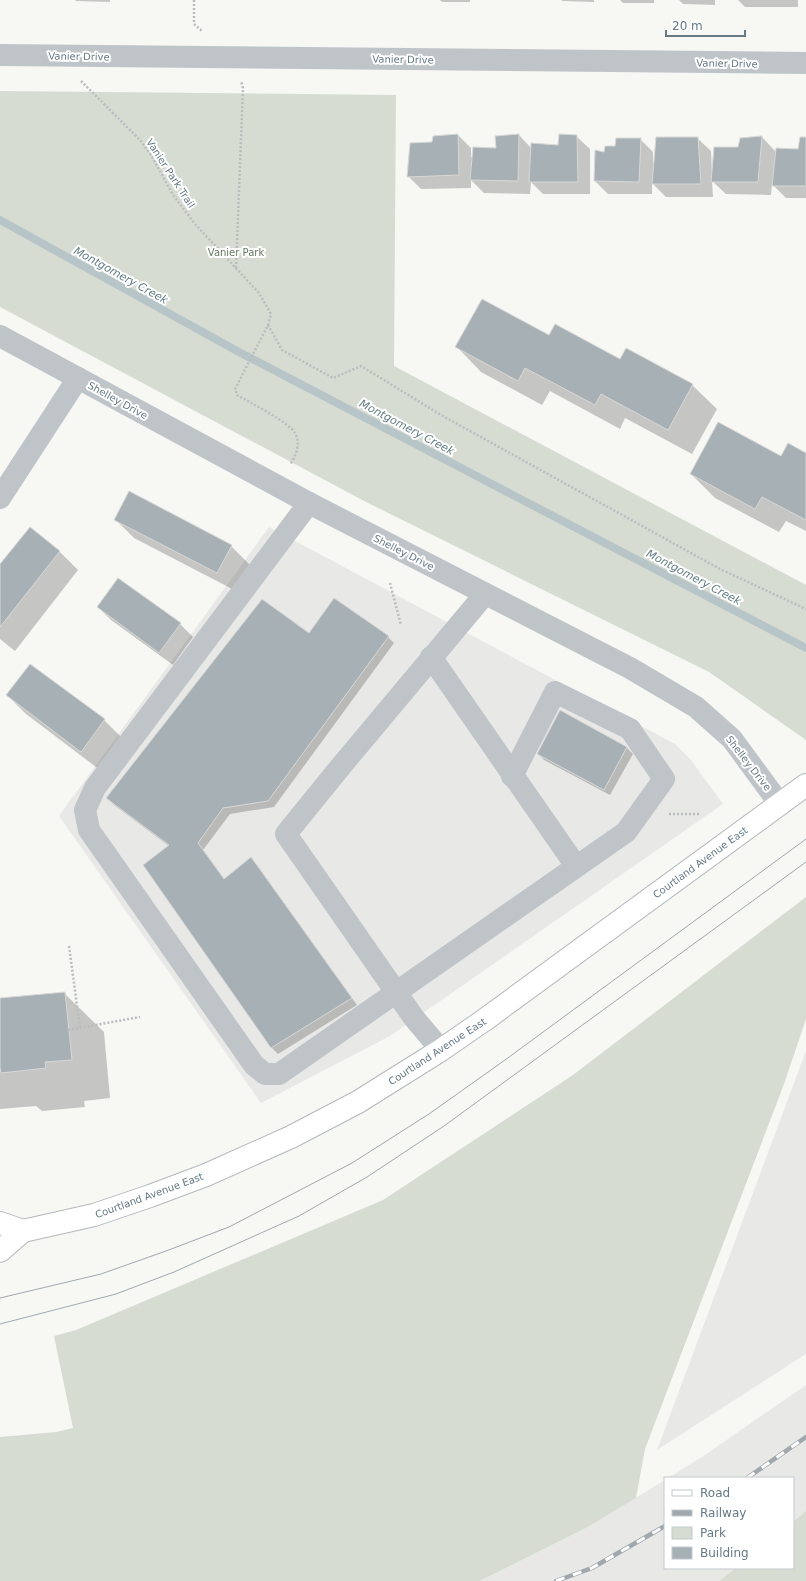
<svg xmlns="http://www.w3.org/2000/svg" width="806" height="1581" viewBox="0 0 806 1581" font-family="'DejaVu Sans',sans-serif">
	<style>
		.built { fill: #e8e8e7 }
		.green { fill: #d7dcd3 }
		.shadow { fill: #0003 }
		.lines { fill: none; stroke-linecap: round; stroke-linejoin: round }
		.stream { stroke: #b7c5c8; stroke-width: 8 }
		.building { fill: #a6b0b5; stroke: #d8d8d6 }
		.major-casing { stroke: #b3b8bc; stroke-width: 24 }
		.path { stroke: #b9bdbf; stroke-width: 2.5; stroke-dasharray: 2 2; stroke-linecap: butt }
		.minor { stroke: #bfc4c8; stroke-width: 22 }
		.major { stroke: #fff; stroke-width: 22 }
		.tram { stroke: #a0a8ad; stroke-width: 1 }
		.rail-casing { stroke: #a0a8ad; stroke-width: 4.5 }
		.rail { stroke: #fff; stroke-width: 3; stroke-dasharray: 9; stroke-linecap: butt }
		.labels { text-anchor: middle; stroke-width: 4; stroke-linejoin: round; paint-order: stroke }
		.street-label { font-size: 10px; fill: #657985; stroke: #fff }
		.park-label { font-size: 10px; fill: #667760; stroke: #fff }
		.water-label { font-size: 11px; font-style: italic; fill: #617b82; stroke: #fff }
	</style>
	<rect width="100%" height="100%" fill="#f7f7f4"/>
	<g class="built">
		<polygon points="269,527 675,744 691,760 723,804 390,1036 261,1103 59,816"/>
		<polygon points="806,1051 806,1354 657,1450"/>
		<polygon points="806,1385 806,1511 793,1522 793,1478 668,1478 702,1457"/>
		<polygon points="665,1480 665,1568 736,1568 719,1581 480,1581 586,1528"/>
	</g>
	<g class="green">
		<polygon points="0,91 396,95 394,366 806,585 806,740 709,672 366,502 0,307"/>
		<polygon points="806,897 806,1019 784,1084 645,1449 636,1498 586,1528 480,1581 0,1581 0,1437 56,1432 73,1428 54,1336 76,1330 383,1200 573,1075"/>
		<polygon points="806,1511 806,1581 719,1581 736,1568 793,1568 793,1522"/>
	</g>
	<g class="shadow">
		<polygon points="75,0 110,0 110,2 76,1"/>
		<polygon points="440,0 470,0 470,2 442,2"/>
		<polygon points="561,0 594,0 594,2 563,1"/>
		<polygon points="620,0 654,0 654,3 623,3"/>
		<polygon points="679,0 715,0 715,5 683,4"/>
		<polygon points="738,0 798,0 798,7 745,7"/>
		<polygon points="458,135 471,148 471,157 473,157 497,149 519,135 532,149 558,146 576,136 590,149 590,194 543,194 531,182 530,194 484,193 471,180 471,188 421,189 408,176 433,142 434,137"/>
		<polygon points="762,137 776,152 799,150 806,138 806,198 786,198 772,184 771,195 726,194 712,181 713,197 666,197 652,183 652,194 608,194 595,181 605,154 616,147 640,139 653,152 653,163 655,163 697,138 711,151 712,174 739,148 741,139"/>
		<polygon points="549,336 692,385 717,409 692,454 625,418 620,429 550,391 542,405 481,372 457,347"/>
		<polygon points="806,454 806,531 786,521 779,532 715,498 691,474 782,457"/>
		<polygon points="115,519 231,546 250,565 236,591 134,538"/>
		<polygon points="59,551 78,570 15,651 0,639 0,566"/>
		<polygon points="98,607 180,624 193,637 173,665 111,620"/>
		<polygon points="310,635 388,637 394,643 274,807 230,814 203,850 225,880 251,859 257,865 357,1005 278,1054 272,1048 169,846 114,805 107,798"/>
		<polygon points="7,695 104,720 123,739 100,770 26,714"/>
		<polygon points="626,747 633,754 610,795 544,760 538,753"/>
		<polygon points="64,993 104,1032 110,1098 84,1101 85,1107 42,1111 36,1106 0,1109 0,999"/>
	</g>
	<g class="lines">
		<polyline class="stream" points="0,220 239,352 806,648"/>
	</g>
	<g class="building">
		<polygon points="458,134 459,175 407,177 410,143 432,142 433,136"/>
		<polygon points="519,134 518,181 470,180 473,147 496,148 495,136"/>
		<polygon points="559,134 577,135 578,182 529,182 531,143 558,145"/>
		<polygon points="762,136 758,182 711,182 714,147 738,147 740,138"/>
		<polygon points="656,137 698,137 701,184 652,184"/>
		<polygon points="800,137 806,137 806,186 772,186 776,148 798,149"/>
		<polygon points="616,138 641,138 639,182 594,181 595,150 604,152 605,146 615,146"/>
		<polygon points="482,299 549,335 555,324 620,359 626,348 693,384 668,430 601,394 595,405 525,368 518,381 455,347"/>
		<polygon points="718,422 781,456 788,443 806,453 806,520 762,497 755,509 690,474"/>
		<polygon points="129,491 232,545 217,573 114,520"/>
		<polygon points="30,527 60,551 0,627 0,564"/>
		<polygon points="118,578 181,623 159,653 97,607"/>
		<polygon points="334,598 389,636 268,801 223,808 198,843 224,879 251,857 352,998 271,1048 143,865 169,845 106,798 262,599 309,633"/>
		<polygon points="30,664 105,719 81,752 6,695"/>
		<polygon points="560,710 627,747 604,790 537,754"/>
		<polygon points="65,992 72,1060 45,1062 46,1068 1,1073 0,1067 0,998"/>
	</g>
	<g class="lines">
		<defs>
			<g id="major">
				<polyline points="0,1223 23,1231 94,1215 150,1196 206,1175 291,1137 358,1102 441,1050 483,1021 806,785"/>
				<polyline points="0,1251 23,1231"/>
			</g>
		</defs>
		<use href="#major" class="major-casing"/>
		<g class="path">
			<polyline points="194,0 194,24 202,31"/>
			<path d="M81 81 140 140 151 155 173 195 195 224 259 293 271 314 268 325 235 389 237 395C249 402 289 422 295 433 301 443 296 456 290 465"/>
			<polyline points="236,268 243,88 241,81"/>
			<polyline points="268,325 282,350 333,378 361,366 441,415 720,569 806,609"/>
			<polyline points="390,583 401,625"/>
			<polyline points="669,814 699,814"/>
			<polyline points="69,946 80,1028"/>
			<polyline points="68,1030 140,1017"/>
		</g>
		<g class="minor">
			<polyline points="0,55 806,63"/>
			<polyline points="0,336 309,503 630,668 696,707 732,739 779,803"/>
			<polyline points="0,498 78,378"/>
			<polyline points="309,503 95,788 85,810 89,830 254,1065 265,1074 279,1074 626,832 664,779 630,729 555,692 512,776"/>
			<polyline points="431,657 576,866"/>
			<polyline points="441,1050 414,1018 286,834 337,771 485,594"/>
		</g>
		<use href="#major" class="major"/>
		<g class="tram">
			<polyline points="0,1298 101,1274 166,1251 229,1227 352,1163 429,1114 505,1060 806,839"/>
			<polyline points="0,1324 116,1294 174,1272 299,1216 367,1177 444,1126 806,862"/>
		</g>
		<defs>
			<g id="rail">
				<polyline points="747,1478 806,1437"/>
				<polyline points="556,1581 592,1568 665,1526"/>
			</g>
		</defs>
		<use href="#rail" class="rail-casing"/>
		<use href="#rail" class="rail"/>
	</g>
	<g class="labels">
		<g class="street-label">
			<text transform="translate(79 56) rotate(1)" y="4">Vanier Drive</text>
			<text transform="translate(403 59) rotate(1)" y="4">Vanier Drive</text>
			<text transform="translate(727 63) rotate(1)" y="4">Vanier Drive</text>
			<text transform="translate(171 173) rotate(57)" y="4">Vanier Park Trail</text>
			<text transform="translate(118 400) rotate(29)" y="4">Shelley Drive</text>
			<text transform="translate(404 552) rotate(27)" y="4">Shelley Drive</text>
			<text transform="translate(749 763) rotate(52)" y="4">Shelley Drive</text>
			<text transform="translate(700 862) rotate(-36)" y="4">Courtland Avenue East</text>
			<text transform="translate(437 1051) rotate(-33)" y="4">Courtland Avenue East</text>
			<text transform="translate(149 1195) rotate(-20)" y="4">Courtland Avenue East</text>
		</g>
		<g class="park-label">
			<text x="236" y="256">Vanier Park</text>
		</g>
		<g class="water-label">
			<text transform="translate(121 275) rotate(29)" y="4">Montgomery Creek</text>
			<text transform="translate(407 427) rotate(28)" y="4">Montgomery Creek</text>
			<text transform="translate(694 577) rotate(28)" y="4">Montgomery Creek</text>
		</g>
	</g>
	<rect x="664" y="1477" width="130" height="92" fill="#ffffff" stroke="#c1c9ce"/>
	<rect x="672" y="1490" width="20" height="6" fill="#ffffff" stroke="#c1c9ce"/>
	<text x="700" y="1497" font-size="12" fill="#657985">Road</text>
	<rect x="672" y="1510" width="20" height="6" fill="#a0a8ad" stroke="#c1c9ce"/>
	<text x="700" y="1517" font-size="12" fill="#657985">Railway</text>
	<rect x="672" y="1527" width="20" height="12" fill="#d7dcd3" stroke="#c1c9ce"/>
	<text x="700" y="1537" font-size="12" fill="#657985">Park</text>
	<rect x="672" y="1547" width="20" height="12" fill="#a6b0b5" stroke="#c1c9ce"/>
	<text x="700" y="1557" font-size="12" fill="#657985">Building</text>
	<path d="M666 30v6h79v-6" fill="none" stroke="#657985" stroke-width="2"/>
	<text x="672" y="30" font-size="12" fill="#657985" stroke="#ffffff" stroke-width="3" paint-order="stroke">20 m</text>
</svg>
